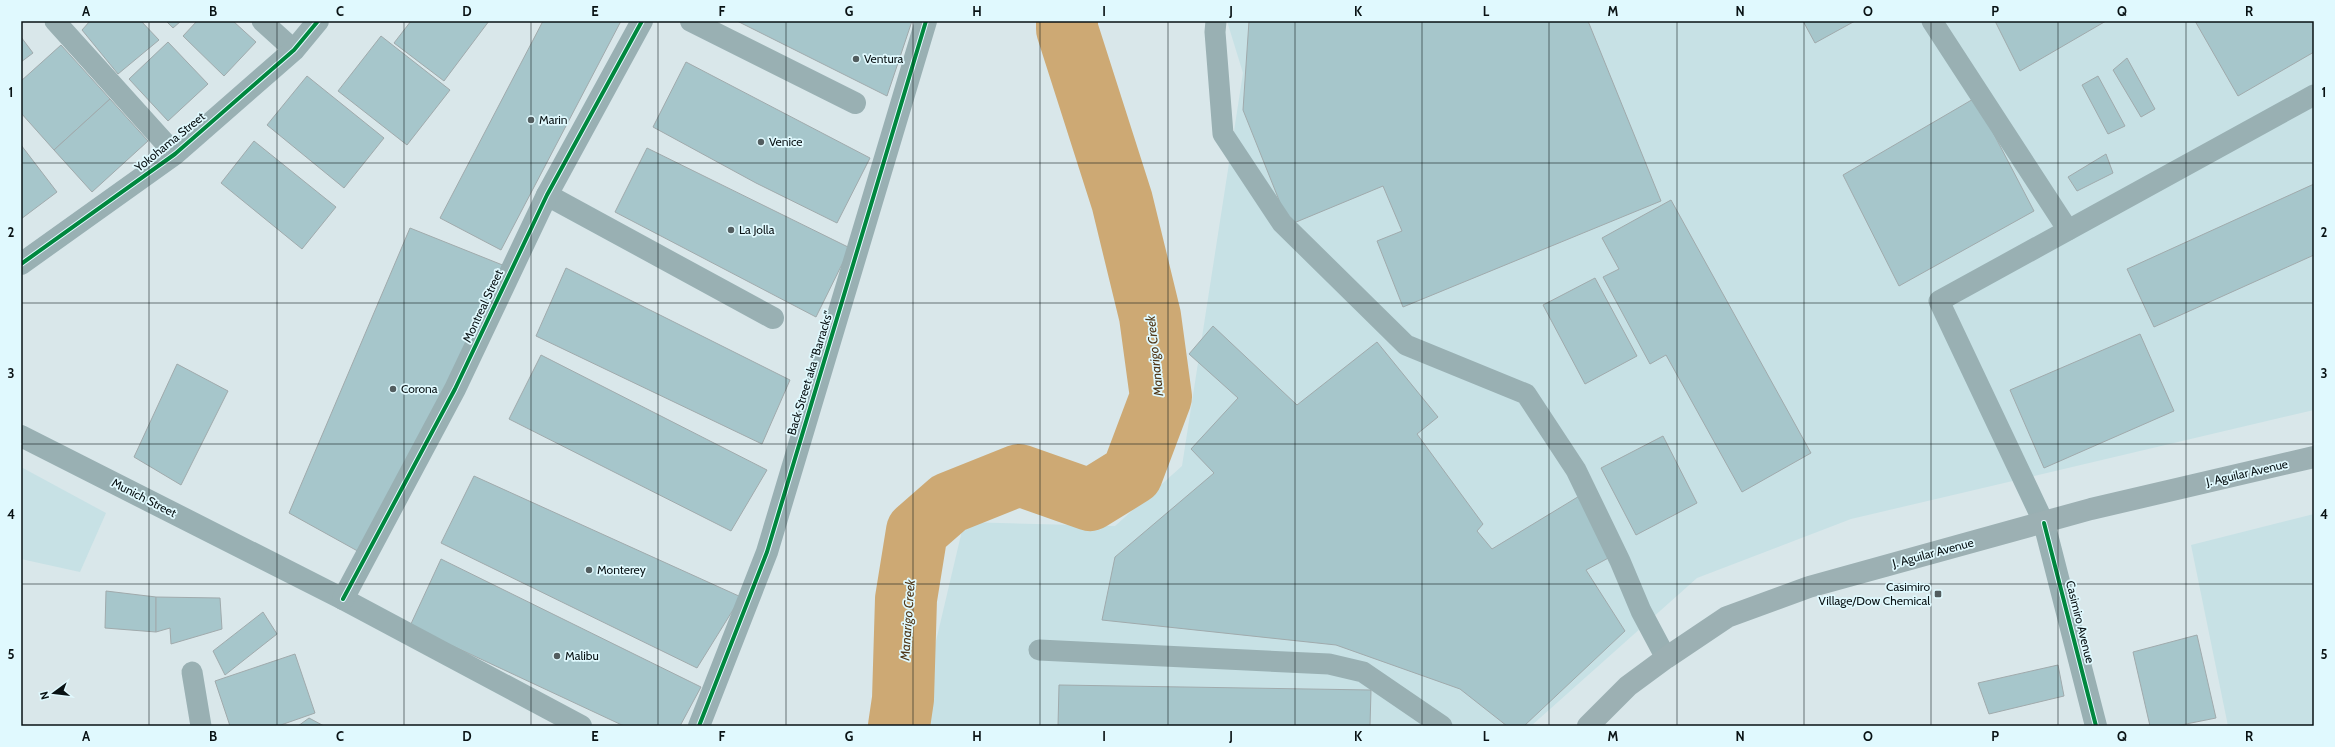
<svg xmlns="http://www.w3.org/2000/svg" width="2335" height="747" viewBox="0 0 2335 747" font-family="Cabin,sans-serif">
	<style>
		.built { fill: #c7e1e5 }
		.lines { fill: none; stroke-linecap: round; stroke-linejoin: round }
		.river { stroke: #cda974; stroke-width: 62 }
		.building { fill: #a6c6cb; stroke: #a0aaac }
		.service { stroke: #99b0b3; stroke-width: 21 }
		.minor { stroke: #99b0b3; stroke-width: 22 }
		.tertiary { stroke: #99b0b3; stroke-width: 22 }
		.secondary { stroke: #9cb0b3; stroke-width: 22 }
		.cycleway-casing { stroke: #e0f9fe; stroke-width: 6 }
		.cycleway { stroke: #00873e; stroke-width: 4 }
		.grid { fill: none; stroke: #091214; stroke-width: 1; stroke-opacity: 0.55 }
		.poi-dot { fill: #525d5f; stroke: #e0f9fe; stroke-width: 1.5 }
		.labels { text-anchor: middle; stroke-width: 3.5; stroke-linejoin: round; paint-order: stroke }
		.poi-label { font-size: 12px; fill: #091214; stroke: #e0f9fe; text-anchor: start }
		.street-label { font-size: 12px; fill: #091214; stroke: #e0f9fe }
		.water-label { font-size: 13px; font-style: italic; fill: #4f3616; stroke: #e0f9fe }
		.neatline { fill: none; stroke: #091214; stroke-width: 1.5 }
		.grid-label { font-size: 13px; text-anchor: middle; font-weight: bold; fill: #091214 }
	</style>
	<rect width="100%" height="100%" fill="#d9e7ea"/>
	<g class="built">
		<polygon points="1227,21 2314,21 2314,410 1851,519 1697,578 1531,726 916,726 964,522 1115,526 1182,466 1243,73"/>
		<polygon points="21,467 106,513 80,572 21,559"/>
		<polygon points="2314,514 2314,726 2228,726 2191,545"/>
	</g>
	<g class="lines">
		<polyline class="river" points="899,726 903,699 906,599 917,531 949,503 1019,475 1090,500 1132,474 1161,397 1150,316 1122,201 1067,29 1067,21"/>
	</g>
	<g class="building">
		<polygon points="90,21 141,21 159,40 118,74 82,30"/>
		<polygon points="166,21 181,21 173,28"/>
		<polygon points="197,21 233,21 256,42 224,76 183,36"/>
		<polygon points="411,21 489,21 444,81 394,43"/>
		<polygon points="543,21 621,21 501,250 440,218"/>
		<polygon points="737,21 912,21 887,96"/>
		<polygon points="1249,21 1588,21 1661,201 1403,307 1377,241 1402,231 1383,186 1289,225 1243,110"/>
		<polygon points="1803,21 1855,21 1815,43"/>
		<polygon points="1995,21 2106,21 2020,71"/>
		<polygon points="2195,21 2314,21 2314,52 2238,96"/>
		<polygon points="381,36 450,90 407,145 338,91"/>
		<polygon points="21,37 33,53 21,62"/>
		<polygon points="168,42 208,84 168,121 129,79"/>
		<polygon points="61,45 110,99 54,150 21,113 21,81"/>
		<polygon points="2127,58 2155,109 2141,117 2113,70"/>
		<polygon points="686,62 870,158 837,223 756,183 653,127"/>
		<polygon points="307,76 384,138 344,188 267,125"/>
		<polygon points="2098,76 2125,126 2108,134 2082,85"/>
		<polygon points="1975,98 2034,211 1899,286 1843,175"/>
		<polygon points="110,99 148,141 92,192 54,150"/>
		<polygon points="254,141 336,207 302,249 221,183"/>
		<polygon points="21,145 57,192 21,219"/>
		<polygon points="647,148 850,248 816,317 615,212"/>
		<polygon points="2106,154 2113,173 2077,191 2068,177"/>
		<polygon points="2314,184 2314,255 2154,327 2127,269"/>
		<polygon points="1671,200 1811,453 1742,492 1666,355 1650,364 1603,277 1619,269 1602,238"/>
		<polygon points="410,228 505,266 363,554 289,513"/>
		<polygon points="566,268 790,380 762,444 536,336"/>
		<polygon points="1595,278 1637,356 1585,384 1543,305"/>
		<polygon points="1213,326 1297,405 1377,342 1438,417 1417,434 1483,524 1477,531 1492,549 1581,495 1614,555 1586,570 1625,631 1524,726 1507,726 1460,689 1336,645 1102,620 1115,557 1214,473 1191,449 1238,398 1189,354"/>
		<polygon points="2140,334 2174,411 2044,468 2010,390"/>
		<polygon points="541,355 767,470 731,531 509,419"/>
		<polygon points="177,364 228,391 181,485 134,457"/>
		<polygon points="1663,436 1697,503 1636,535 1601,468"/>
		<polygon points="474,476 741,597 697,668 441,543"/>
		<polygon points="441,559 701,687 680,726 624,726 410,626"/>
		<polygon points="106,591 156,597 156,632 105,628"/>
		<polygon points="156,597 220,598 222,629 171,644 170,628 156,632"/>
		<polygon points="263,612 277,634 225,675 213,651"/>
		<polygon points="2197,635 2216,718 2176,726 2150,726 2133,652"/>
		<polygon points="295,654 315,713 278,726 230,726 215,681"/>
		<polygon points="2058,665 2064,696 1989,714 1978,683"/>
		<polygon points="1059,685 1371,690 1370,726 1058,726"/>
		<polygon points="309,718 324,726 298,726"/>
	</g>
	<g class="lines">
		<g class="service">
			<polyline points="55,21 175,154"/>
			<polyline points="262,21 294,50"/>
			<polyline points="1216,21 1215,32 1223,134 1282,223 1406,345 1526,394 1576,470 1620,561 1641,611 1666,658"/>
			<polyline points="1932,21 2068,230"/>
			<polyline points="2044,523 1939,301 2314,95"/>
			<polyline points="1039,650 1329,664 1363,672 1442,726"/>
			<polyline points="192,672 201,726"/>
		</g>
		<g class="minor">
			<polyline points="691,21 855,103"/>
			<polyline points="547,195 773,318"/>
			<polyline points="21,264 175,154 294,50 318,21"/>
			<polyline points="21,436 343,599 581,726"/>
			<polyline points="343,599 455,389 547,195 642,21"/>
			<polyline points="699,726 767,552 926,21"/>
		</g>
		<polyline class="tertiary" points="2044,523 2096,726"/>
		<polyline class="secondary" points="1588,726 1628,686 1666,658 1727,617 1809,587 2091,509 2314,457"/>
		<defs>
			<g id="cycleway">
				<polyline points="21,264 175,154 294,50 318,21"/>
				<polyline points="2044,523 2096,726"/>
				<polyline points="343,599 455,389 547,195 642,21"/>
				<polyline points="699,726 767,552 926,21"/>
			</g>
		</defs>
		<use href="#cycleway" class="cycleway-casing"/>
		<use href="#cycleway" class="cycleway"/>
	</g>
	<path class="grid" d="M149 21V726M277 21V726M404 21V726M531 21V726M658 21V726M786 21V726M913 21V726M1040 21V726M1168 21V726M1295 21V726M1422 21V726M1549 21V726M1677 21V726M1804 21V726M1931 21V726M2058 21V726M2186 21V726M21 163H2314M21 303H2314M21 444H2314M21 584H2314"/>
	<g class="poi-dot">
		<circle cx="856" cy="59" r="4"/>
		<circle cx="531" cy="120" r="4"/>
		<circle cx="761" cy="142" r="4"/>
		<circle cx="731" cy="230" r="4"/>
		<circle cx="393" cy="389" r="4"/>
		<circle cx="589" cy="570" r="4"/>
		<rect x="1934" y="590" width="8" height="8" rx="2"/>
		<circle cx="557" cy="656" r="4"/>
	</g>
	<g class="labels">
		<g class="poi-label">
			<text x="864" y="63">Ventura</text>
			<text x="539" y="124">Marin</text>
			<text x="769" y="146">Venice</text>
			<text x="739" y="234">La Jolla</text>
			<text x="401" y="393">Corona</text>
			<text x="597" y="574">Monterey</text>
			<text x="1930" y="591" text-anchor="end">Casimiro<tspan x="1930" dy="14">Village/Dow Chemical</tspan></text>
			<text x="565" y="660">Malibu</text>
		</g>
		<g class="street-label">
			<text transform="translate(170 142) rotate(-39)" y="4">Yokohama Street</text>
			<text transform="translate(483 306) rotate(-65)" y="4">Montreal Street</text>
			<text transform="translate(810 373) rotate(-73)" y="4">Back Street aka "Barracks"</text>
			<text transform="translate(2247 473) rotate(-13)" y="4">J. Aguilar Avenue</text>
			<text transform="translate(144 498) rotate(27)" y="4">Munich Street</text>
			<text transform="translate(1933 553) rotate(-15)" y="4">J. Aguilar Avenue</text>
			<text transform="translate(2080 622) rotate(76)" y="4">Casimiro Avenue</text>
		</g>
		<g class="water-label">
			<text transform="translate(1154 356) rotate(-96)" y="5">Manarigo Creek</text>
			<text transform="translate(907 620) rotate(-86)" y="5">Manarigo Creek</text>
		</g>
	</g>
	<rect width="2335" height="747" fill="none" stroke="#e0f9fe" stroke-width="44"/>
	<g transform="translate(54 693) rotate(255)" stroke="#e0f9fe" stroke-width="3" paint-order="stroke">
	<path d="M0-3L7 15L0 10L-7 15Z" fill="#091214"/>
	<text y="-6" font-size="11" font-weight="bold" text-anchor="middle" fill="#091214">N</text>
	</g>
	<rect x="22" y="22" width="2291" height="703" class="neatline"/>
	<g class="grid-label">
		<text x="86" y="16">A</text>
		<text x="213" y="16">B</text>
		<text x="340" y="16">C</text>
		<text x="467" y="16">D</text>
		<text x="595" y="16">E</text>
		<text x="722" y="16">F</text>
		<text x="849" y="16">G</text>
		<text x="977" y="16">H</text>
		<text x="1104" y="16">I</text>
		<text x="1231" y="16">J</text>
		<text x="1358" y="16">K</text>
		<text x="1486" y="16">L</text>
		<text x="1613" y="16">M</text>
		<text x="1740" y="16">N</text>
		<text x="1868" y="16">O</text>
		<text x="1995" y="16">P</text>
		<text x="2122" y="16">Q</text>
		<text x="2249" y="16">R</text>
		<text x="11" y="97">1</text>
		<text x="2324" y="97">1</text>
		<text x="11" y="237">2</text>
		<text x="2324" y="237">2</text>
		<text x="11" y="378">3</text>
		<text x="2324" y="378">3</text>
		<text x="11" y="519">4</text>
		<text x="2324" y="519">4</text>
		<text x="11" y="659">5</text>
		<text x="2324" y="659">5</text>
		<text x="86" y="741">A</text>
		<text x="213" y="741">B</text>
		<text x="340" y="741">C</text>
		<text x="467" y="741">D</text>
		<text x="595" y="741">E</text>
		<text x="722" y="741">F</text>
		<text x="849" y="741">G</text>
		<text x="977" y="741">H</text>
		<text x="1104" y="741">I</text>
		<text x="1231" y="741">J</text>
		<text x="1358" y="741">K</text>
		<text x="1486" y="741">L</text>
		<text x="1613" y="741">M</text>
		<text x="1740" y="741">N</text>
		<text x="1868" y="741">O</text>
		<text x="1995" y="741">P</text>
		<text x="2122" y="741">Q</text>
		<text x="2249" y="741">R</text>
	</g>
</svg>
